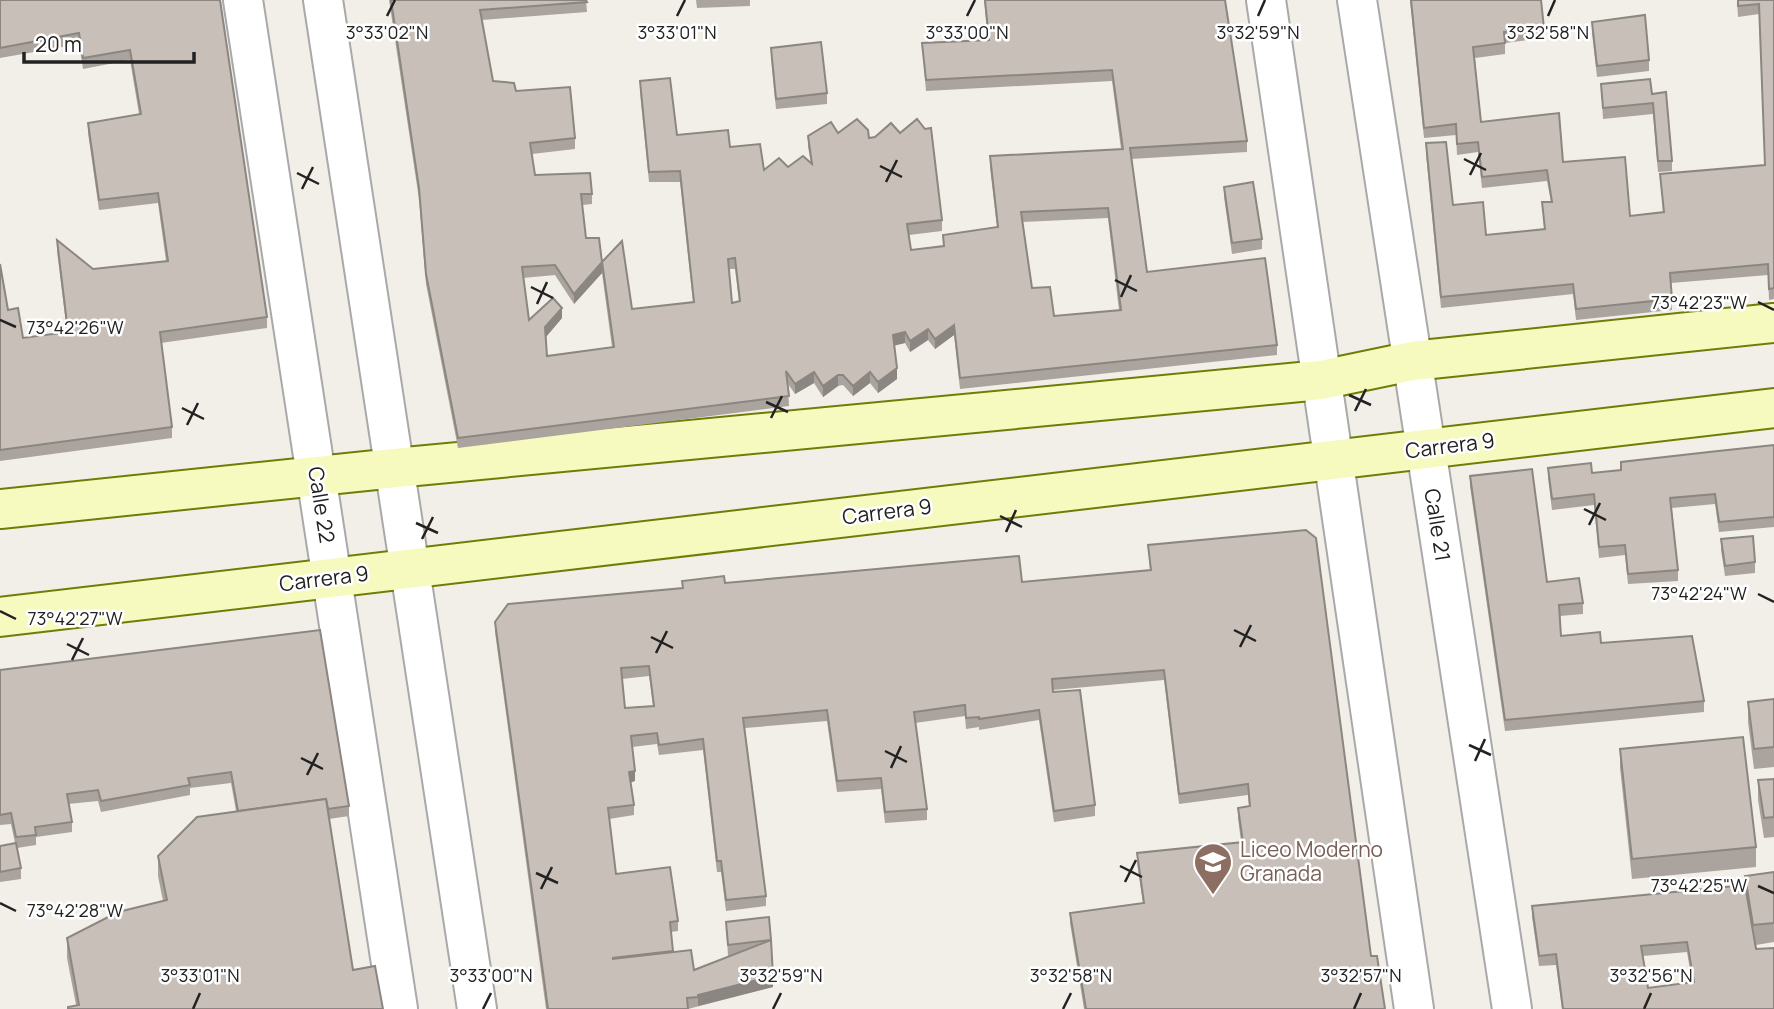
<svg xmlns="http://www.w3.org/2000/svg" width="1774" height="1009" viewBox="0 0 1774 1009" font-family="Manrope,sans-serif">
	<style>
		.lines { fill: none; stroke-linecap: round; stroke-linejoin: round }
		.street-casing { stroke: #a9a9a9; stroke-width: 42 }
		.secondary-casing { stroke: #707d05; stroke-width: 42 }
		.street { stroke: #fff; stroke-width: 38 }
		.secondary { stroke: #f7fabf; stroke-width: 38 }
		.wall { fill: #aba49e; fill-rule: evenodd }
		.shaded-wall { fill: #8b8681 }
		.building { fill: #c7bfb8; stroke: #8b8681; stroke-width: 2; fill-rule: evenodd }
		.ticks { fill: none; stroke: #222; stroke-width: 2.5 }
		.labels { text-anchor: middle; stroke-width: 5; stroke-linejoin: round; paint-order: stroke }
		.street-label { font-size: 21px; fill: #222; stroke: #fff }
		.education-label { font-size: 21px; fill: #785e54; stroke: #fff; text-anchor: start }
		.ticks-label { font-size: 18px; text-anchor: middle; fill: #222; stroke: #fff; stroke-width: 5; stroke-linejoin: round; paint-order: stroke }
	</style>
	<rect width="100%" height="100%" fill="#f2efe9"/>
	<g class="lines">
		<defs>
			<g id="street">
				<polyline points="243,0 398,1009"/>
				<polyline points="323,0 477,1009"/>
				<polyline points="1266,0 1414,1009"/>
				<polyline points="1357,0 1512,1009"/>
			</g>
			<g id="secondary">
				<polyline points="0,509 395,468 1321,380 1412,361 1774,323"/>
				<polyline points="0,617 1774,408"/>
			</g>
		</defs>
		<use href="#street" class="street-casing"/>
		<use href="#secondary" class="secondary-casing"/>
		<use href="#street" class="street"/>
		<use href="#secondary" class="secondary"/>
	</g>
	<g class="wall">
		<polygon points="0,0 220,0 267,317 267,328 161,343 172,427 172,438 0,461 0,264 8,310 23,338 67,332 57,251 57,240 93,269 166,261 158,203 99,210 88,133 88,123 139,114 130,60 83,69 79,44 0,58"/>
		<path d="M389 0H586L587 12 482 20 493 81 516 91 575 138V149L532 154 535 175 592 194V204L582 205 586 238 632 309 693 302 680 182H649L640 92V81L677 135 730 147 764 170 788 167 811 163 808 147V136L838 133 869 138 942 220V231L909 235 911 250 943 246V235L997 227 990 167V156L1121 149 1112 81 926 91 922 43 988 40 984 0H1225L1247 141V152L1131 159 1147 272 1277 345V355L960 389 954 335 935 349 928 340 910 352 905 343 894 345 897 379 878 393 870 383 853 396 843 385 838 386 823 397 814 383 795 394 788 384 789 406 458 448 426 284 419 199ZM1108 218 1119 310 1054 316 1032 288 1023 222ZM729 269H735L739 302 732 303ZM602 273 612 347 547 356 546 337 562 318 529 320 523 278 555 275 574 304Z"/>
		<polygon points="696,0 750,0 750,6 697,8"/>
		<polygon points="1410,0 1541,0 1544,38 1505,43 1505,54 1475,58 1481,122 1563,162 1630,216 1663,212 1660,174 1765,165 1759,14 1738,17 1737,0 1774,0 1774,299 1769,300 1768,275 1671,283 1672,310 1576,320 1573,294 1441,308 1426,154 1426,143 1453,205 1486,235 1544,229 1542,202 1551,202 1547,181 1482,188 1478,152 1457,155 1456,135 1424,138"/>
		<polygon points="1592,22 1649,60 1649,71 1597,77 1592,33"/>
		<polygon points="771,48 827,93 827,104 776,109 771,58"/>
		<polygon points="1601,84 1652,94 1672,161 1672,171 1658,172 1653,114 1603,119"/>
		<polygon points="1224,187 1262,239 1262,249 1232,254 1224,197"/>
		<polygon points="1774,445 1774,527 1719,532 1715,504 1672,508 1678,570 1678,581 1628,584 1625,555 1599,558 1594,505 1552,510 1548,478 1548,468 1592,473 1621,470"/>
		<polygon points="1470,476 1547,582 1583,603 1583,614 1560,616 1561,636 1601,643 1704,701 1704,712 1505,731 1470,486"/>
		<polygon points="1721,539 1755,562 1755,573 1725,576 1721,550"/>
		<path d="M1148 545 1371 956 1385 1009H1084L1070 923V913L1143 903 1137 863V853L1241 842 1238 818V808L1249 807 1248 795 1179 804 1164 680 1053 690 1095 805V816L1054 822 1039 720 979 730V727L966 729 965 716 915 723 927 809V820L885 823 881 789 837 792 827 721 745 728 766 896V906L726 911 721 872H717L703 750 659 755 657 744 632 747 635 781 630 782 634 805V815L609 819 616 874 678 921V931L671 932 673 953 694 970 731 956H728L726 922 769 917 773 987 688 1009H546L495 632V622L682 588V581L725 583 1022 582 1150 570ZM649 676 653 706 625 708 622 679Z"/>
		<polygon points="0,670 349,806 349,816 329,819 353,970 383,1009 76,1005 67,958 67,938 163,901 158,876 158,856 236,811 231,783 190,788 190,795 101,812 98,801 68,804 72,822 72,832 36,837 36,845 17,848 21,868 21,879 0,882 0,846 15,843 11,824 0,825"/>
		<polygon points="1774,699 1774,767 1754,769 1748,722 1748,702"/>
		<polygon points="1620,749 1756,847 1756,867 1632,879 1620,768"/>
		<polygon points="1774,779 1774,837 1764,838 1758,800 1758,780"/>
		<path d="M1774 872V942L1756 945 1774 1009H1562L1556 965 1539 966 1532 917V906L1745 885V876ZM1687 952 1692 982 1648 988 1643 956Z"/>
	</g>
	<g class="shaded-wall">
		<polygon points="602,262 602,273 574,304 574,294"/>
		<polygon points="562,308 562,318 545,338 545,327"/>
		<polygon points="954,325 954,335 935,349 935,339"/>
		<polygon points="928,329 928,340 910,352 910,341"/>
		<polygon points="905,332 905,343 893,346 893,335"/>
		<polygon points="897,368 897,379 878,393 878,382"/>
		<polygon points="814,372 814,383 795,394 795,384"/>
		<polygon points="870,372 870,383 853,396 853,386"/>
		<polygon points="838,375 838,386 823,397 823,386"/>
		<polygon points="635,771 635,781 629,783 629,772"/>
		<polygon points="773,976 773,987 698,1006 698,995"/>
	</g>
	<g class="building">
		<polygon points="0,0 220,0 267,317 160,332 172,427 0,450 0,264 8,310 18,308 23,338 68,332 57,240 93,269 168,261 158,193 99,200 88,123 141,114 130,50 83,58 79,33 0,48"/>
		<path d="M391 0H586L587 2 480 10 493 81 514 83 516 91 570 87 575 138 530 143 535 175 590 173 592 194H581L586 238H599L602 262 622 241 632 309 694 302 680 171 649 172 640 81 670 78 677 135 728 130 730 147 760 144 764 170 779 158 788 167 803 156 812 164 808 136 831 122 838 133 857 119 868 130 869 138 875 137 891 123 900 133 917 119 925 129 931 128 942 220 907 224 911 250 944 246 943 235 998 227 990 156 1123 149 1112 70 926 80 922 43 989 40 985 0H1225L1247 141 1130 148 1147 272 1265 258 1277 345 960 378 954 325 935 339 928 329 910 341 905 332 893 335 897 368 878 382 870 372 853 386 843 375H838L823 386 814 372 795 384 786 371 789 396 458 438 426 274 419 188ZM1108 208 1121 310 1054 316 1050 287 1032 288 1021 212ZM735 258 740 301 732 303 728 259ZM602 262 614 347 547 356 545 327 562 308 553 298 529 320 522 267 555 265 574 294Z"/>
		<polygon points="1411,0 1541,0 1544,28 1504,32 1505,43 1473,47 1481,122 1559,113 1563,162 1625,157 1630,216 1664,212 1660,174 1765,165 1759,4 1738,6 1738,0 1774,0 1774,288 1769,289 1768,264 1670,273 1672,299 1576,309 1573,284 1441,297 1426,143 1446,142 1453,205 1483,202 1486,235 1545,229 1542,202 1552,202 1547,170 1482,177 1478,142 1457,144 1456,124 1424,128"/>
		<polygon points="1645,15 1649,60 1597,66 1592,22"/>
		<polygon points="821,42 827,93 776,99 771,48"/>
		<polygon points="1650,79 1652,94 1666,92 1672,161 1658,161 1653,103 1603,108 1601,84"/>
		<polygon points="1253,182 1262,239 1232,243 1224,187"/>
		<polygon points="1774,445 1774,517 1719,522 1715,494 1670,498 1678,570 1628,574 1625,545 1599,547 1594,494 1552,499 1548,468 1591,463 1592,473 1621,470 1621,462 1709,452"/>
		<polygon points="1532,469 1547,582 1579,578 1583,603 1559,605 1561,636 1600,632 1601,643 1692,636 1704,701 1505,720 1470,476"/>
		<path d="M1306 530 1316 538 1371 956H1377L1385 1009H1086L1070 913 1144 903 1137 853 1243 842 1238 808 1250 806 1248 784 1179 794 1164 670 1052 679 1053 692 1080 690 1095 805 1054 811 1039 710 979 719V717L966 718 965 705 914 712 927 809 885 812 881 778 837 781 827 710 743 718 766 896 726 900 721 861H717L703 739 659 745 657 733 631 736 635 771 629 772 634 805 608 808 616 874 670 867 678 921 670 922 673 951 613 958V959L691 950 694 970 771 940 728 945 726 922 769 917 771 940 773 976 698 995V997L687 998 688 1009H548L495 622 508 604 683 588 682 581 724 576 725 583 1019 556 1022 582 1151 570 1148 545ZM649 666 654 706 625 708 621 668Z"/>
		<polygon points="1753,536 1755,562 1725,566 1721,539"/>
		<polygon points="320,630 349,806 328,809 326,799 238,811 231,772 188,778 190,785 101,801 98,790 67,794 72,822 35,827 36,835 16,837 11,813 0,815 0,670"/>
		<polygon points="1774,699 1774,747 1754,749 1748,702"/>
		<polygon points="1743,737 1756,847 1632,859 1620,749"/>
		<polygon points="1774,779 1774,817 1764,818 1758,780"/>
		<polygon points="326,799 353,970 375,966 383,1009 68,1009 68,1007 79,1005 67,938 118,912 167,900 158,856 197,817"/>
		<polygon points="16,843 21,868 0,872 0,846"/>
		<polygon points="1774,872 1774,923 1753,925 1745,876"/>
		<path d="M1745 885 1756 949 1774 948V1009H1563L1556 954 1539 956 1532 906ZM1687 942 1694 982 1648 988 1641 946Z"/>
	</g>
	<path class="ticks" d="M387 16 395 0M677 16 685 0M967 16 975 0M1258 16 1265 0M1548 16 1555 0M1464 159 1486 170M880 166 902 177M297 173 319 184M1470 175 1481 153M886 182 897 160M302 189 313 167M1115 280 1137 291M531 287 553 298M1121 297 1131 275M1758 302 1774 310M537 304 547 282M0 320 16 327M1349 395 1371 405M766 402 788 412M182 408 204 419M1355 411 1366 389M771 418 782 396M187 425 198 403M1584 509 1606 520M1000 516 1022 527M416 523 438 533M1589 525 1600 503M1006 532 1016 510M422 539 433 517M1758 594 1774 602M0 611 16 619M1234 630 1256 641M651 637 673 648M67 644 89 655M1240 647 1251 625M656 653 667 631M72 660 83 638M1469 745 1491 755M885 751 907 762M301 758 323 769M1475 761 1485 739M891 768 901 746M307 775 318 753M1120 866 1142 877M536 873 558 883M1125 882 1136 860M1758 886 1774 893M541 889 552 867M0 903 16 911M193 1009 200 993M483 1009 491 993M773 1009 781 993M1063 1009 1071 993M1354 1009 1361 993M1644 1009 1651 993"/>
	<defs>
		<symbol id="school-pin" viewBox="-11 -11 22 30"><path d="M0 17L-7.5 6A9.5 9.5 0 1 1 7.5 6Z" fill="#8d6e63" stroke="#fff"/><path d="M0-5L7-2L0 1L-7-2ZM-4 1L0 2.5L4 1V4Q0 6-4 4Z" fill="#fff"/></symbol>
	</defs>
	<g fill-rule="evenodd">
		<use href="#school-pin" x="1191" y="840" width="44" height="60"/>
	</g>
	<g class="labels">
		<g class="street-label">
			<text transform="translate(1450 446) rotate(-7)" y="7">Carrera 9</text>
			<text transform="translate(321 505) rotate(81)" y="7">Calle 22</text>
			<text transform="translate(887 512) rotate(-7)" y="7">Carrera 9</text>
			<text transform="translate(1437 525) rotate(81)" y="7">Calle 21</text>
			<text transform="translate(324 579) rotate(-7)" y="7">Carrera 9</text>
		</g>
		<g class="education-label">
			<text x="1240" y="857">Liceo Moderno<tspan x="1240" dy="24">Granada</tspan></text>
		</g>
	</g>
	<g class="ticks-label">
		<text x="387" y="39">3°33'02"N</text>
		<text x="677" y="39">3°33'01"N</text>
		<text x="967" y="39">3°33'00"N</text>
		<text x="1258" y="39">3°32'59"N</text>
		<text x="1548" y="39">3°32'58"N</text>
		<text x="1699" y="309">73°42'23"W</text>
		<text x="75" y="334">73°42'26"W</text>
		<text x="1699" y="600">73°42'24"W</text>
		<text x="75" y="625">73°42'27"W</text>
		<text x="1699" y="892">73°42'25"W</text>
		<text x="75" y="917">73°42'28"W</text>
		<text x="200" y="982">3°33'01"N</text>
		<text x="491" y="982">3°33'00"N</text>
		<text x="781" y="982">3°32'59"N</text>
		<text x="1071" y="982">3°32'58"N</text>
		<text x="1361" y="982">3°32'57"N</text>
		<text x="1651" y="982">3°32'56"N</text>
	</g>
	<path d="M24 52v10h170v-10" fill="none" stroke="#222222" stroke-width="3.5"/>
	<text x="35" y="52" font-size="21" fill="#222222" stroke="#ffffff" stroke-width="5" paint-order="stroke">20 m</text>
</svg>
